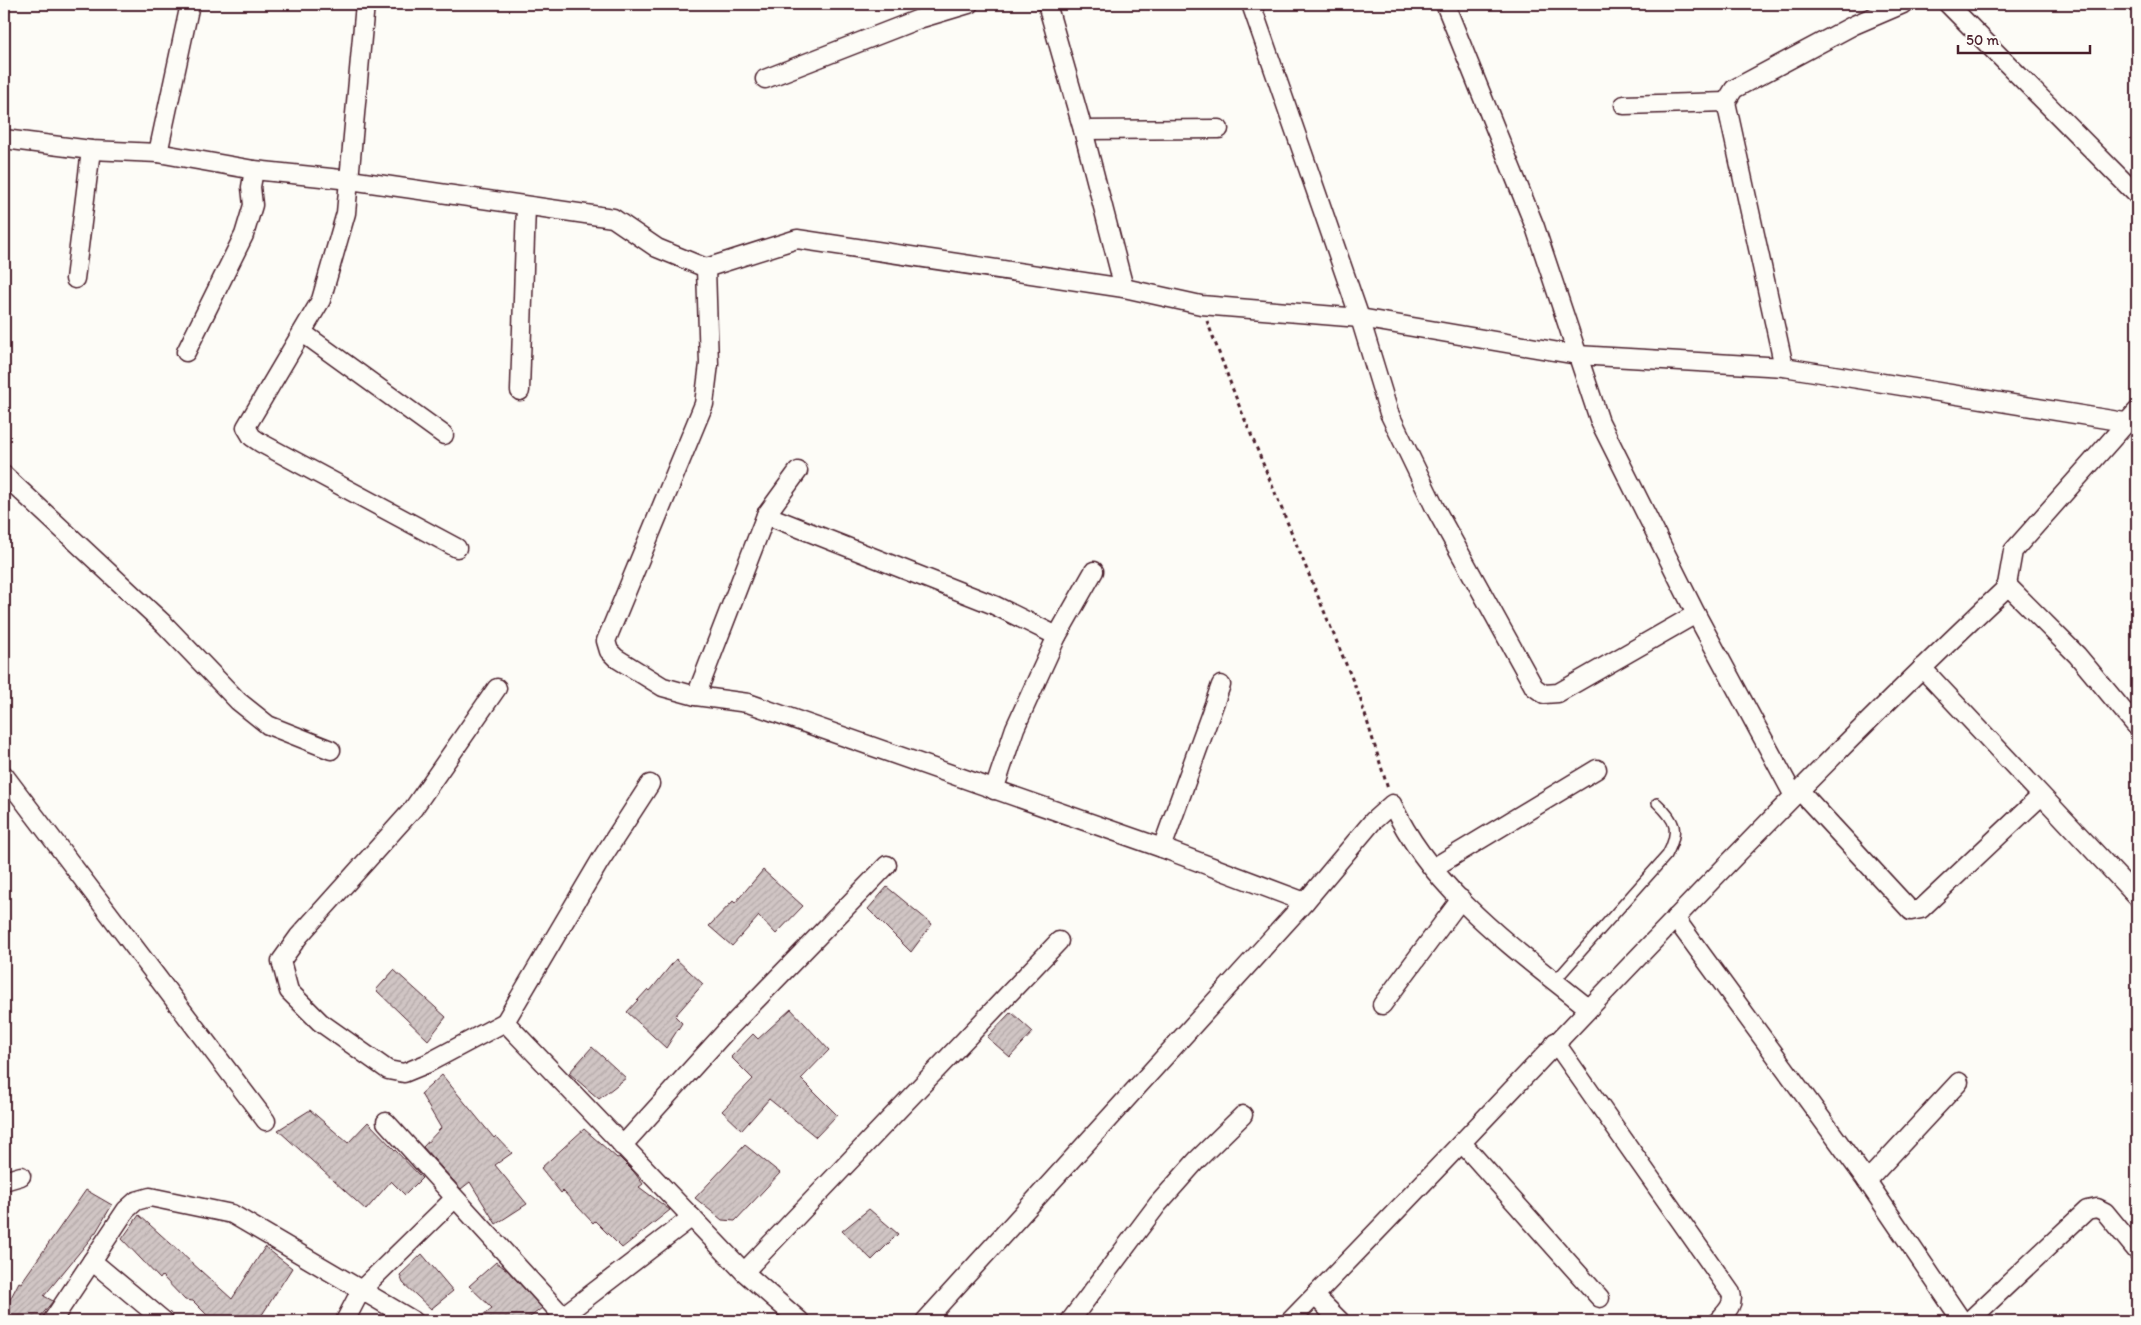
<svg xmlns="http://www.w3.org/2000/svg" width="2141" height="1325" viewBox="0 0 2141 1325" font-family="Itim,sans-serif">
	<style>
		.building { fill: url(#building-hatch); stroke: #4a1f2b }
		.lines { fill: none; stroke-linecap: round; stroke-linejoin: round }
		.lane-casing { stroke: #4a1f2b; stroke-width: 12 }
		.street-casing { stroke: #4a1f2b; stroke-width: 21 }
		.path { stroke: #4a1f2b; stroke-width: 3; stroke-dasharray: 4 4; stroke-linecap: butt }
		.lane { stroke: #fdfcf7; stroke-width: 9 }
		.street { stroke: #fdfcf7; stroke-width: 18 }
	</style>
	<defs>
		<pattern id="building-hatch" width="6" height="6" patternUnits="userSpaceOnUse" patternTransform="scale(1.25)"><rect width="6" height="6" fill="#d0c5c4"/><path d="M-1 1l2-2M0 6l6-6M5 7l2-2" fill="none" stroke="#b4a9a9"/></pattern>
	</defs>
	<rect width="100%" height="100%" fill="#fdfcf7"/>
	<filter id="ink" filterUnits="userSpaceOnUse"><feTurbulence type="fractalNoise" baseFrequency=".02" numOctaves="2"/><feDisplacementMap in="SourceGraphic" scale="10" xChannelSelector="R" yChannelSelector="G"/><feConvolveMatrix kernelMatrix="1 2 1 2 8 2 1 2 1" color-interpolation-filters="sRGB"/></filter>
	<g filter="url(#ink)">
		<g class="building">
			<polygon points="763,870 803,906 776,934 759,916 732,946 709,926 733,901 735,903"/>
			<polygon points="887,887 932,924 911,952 868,909"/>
			<polygon points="676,959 703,984 675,1016 682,1023 666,1048 627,1012 648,989 650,991"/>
			<polygon points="394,970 446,1017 428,1040 376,990"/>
			<polygon points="791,1009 829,1050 801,1079 837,1115 816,1137 769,1099 742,1130 722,1111 753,1079 731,1057 753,1034 758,1039"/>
			<polygon points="1011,1012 1033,1032 1010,1057 987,1037"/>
			<polygon points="592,1047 626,1078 599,1099 569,1073"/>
			<polygon points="442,1075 494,1138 496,1136 512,1153 495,1165 527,1204 496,1224 470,1182 461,1189 423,1147 441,1128 421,1094"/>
			<polygon points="310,1110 348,1143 368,1122 422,1178 405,1195 391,1181 366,1210 278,1130"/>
			<polygon points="584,1129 617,1158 619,1157 634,1172 643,1184 639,1187 670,1210 622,1248 595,1221 593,1223 563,1191 561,1193 541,1168"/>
			<polygon points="745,1145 780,1173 735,1221 722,1220 695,1198"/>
			<polygon points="86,1190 112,1205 96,1232 44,1296 53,1301 37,1321 4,1321 4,1311 19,1282 21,1283"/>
			<polygon points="869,1209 898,1234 872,1260 842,1231"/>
			<polygon points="139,1215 232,1299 265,1247 292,1268 258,1321 213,1321 193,1301 185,1300 162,1276 160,1279 122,1239"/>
			<polygon points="422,1254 453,1291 431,1309 403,1283 400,1275"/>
			<polygon points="496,1262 507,1270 542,1308 525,1321 475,1321 492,1308 469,1286"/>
		</g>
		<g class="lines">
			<defs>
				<path id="lane" d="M1555 981 1667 855C1680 830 1676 821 1657 803"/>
				<g id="street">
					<polyline points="365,4 346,213 321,300 246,427 252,437 261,443 457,548"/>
					<polyline points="1047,4 1083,130 1124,288"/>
					<polyline points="1251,4 1360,318 1389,413 1435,508 1534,687 1544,694 1558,693 1696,614"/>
					<polyline points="1445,4 1535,227 1600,422 1696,614 1794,796"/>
					<polyline points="1948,4 2137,195"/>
					<polyline points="765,79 919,19 969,4"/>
					<polyline points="1624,105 1726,102"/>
					<polyline points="1083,130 1219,129"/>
					<polyline points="4,139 91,150 158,153 254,170 350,180 613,218 657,248 706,268 797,239 1124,288 1201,305 1360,318 1577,355 1784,367 2137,424"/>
					<polyline points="158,153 190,4"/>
					<polyline points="706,268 709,364 704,404 606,641 609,651 616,658 663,687 696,696 748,703 1162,848 1305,902"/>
					<polyline points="75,279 91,150"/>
					<polyline points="303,333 444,435"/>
					<polyline points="186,352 244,235 253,205 251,187 254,170"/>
					<polyline points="1784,367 1726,102 1734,89 1854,25 1903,4"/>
					<polyline points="520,391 526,206"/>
					<polyline points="4,475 164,624 238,701 268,725 331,750"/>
					<polyline points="766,515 994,605 1057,636"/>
					<polyline points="2007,585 2077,655 2137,727"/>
					<polyline points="1922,668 2137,897"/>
					<polyline points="497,688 413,809 299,936 281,961 289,991 320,1022 388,1070 404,1073 426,1064 505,1022 600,861 650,784"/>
					<polyline points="696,696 766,515 798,471"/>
					<polyline points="4,775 266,1121"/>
					<polyline points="994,790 1015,728 1057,636 1094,571"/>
					<polyline points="1800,791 1911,911 1921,909 2041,796"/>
					<polyline points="1162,848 1221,685"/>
					<polyline points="1433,868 1597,769"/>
					<polyline points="1675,918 1867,1181 1962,1321"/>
					<polyline points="1382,1005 1461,899"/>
					<polyline points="505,1022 744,1272 800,1321"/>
					<path d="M1555 1042 1731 1293C1735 1305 1725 1313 1718 1321"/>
					<polyline points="386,1122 560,1313 568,1312 692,1217"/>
					<polyline points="1462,1143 1600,1298"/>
					<polyline points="622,1146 727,1030 887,865"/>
					<polyline points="4,1181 21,1176"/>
					<polyline points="1867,1181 1959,1082"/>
					<polyline points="92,1261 164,1321"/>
					<polyline points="744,1272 1059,941"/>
					<polyline points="1315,1296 1340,1321"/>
					<polyline points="52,1321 126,1210 136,1201 150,1197 232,1214 414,1321"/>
					<polyline points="345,1321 361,1290 454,1199"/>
					<path d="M925 1321 1305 902 1373 821 1392 804C1432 891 1515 949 1588 1008"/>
					<polyline points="1070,1321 1158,1204 1197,1160 1243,1115"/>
					<path d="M1290 1321C1528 1078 1755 824 2003 591L2007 585 2013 551 2137 411"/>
					<polyline points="1969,1321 2087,1210 2097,1208 2105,1212 2137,1251"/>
				</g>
			</defs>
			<use href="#lane" class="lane-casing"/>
			<use href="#street" class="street-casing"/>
			<polyline class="path" points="1207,321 1238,403 1360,698 1388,789"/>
			<use href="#lane" class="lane"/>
			<use href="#street" class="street"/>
		</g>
	</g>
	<rect width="2141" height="1325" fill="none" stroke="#fdfcf7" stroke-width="20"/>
	<rect x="10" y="10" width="2121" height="1305" fill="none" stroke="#4a1f2b" stroke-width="2" filter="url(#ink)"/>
	<path d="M1958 45v8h132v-8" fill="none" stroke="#4a1f2b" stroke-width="2.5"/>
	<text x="1966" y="45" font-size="15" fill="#4a1f2b" stroke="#fdfcf7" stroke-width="4" paint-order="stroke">50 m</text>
</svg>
